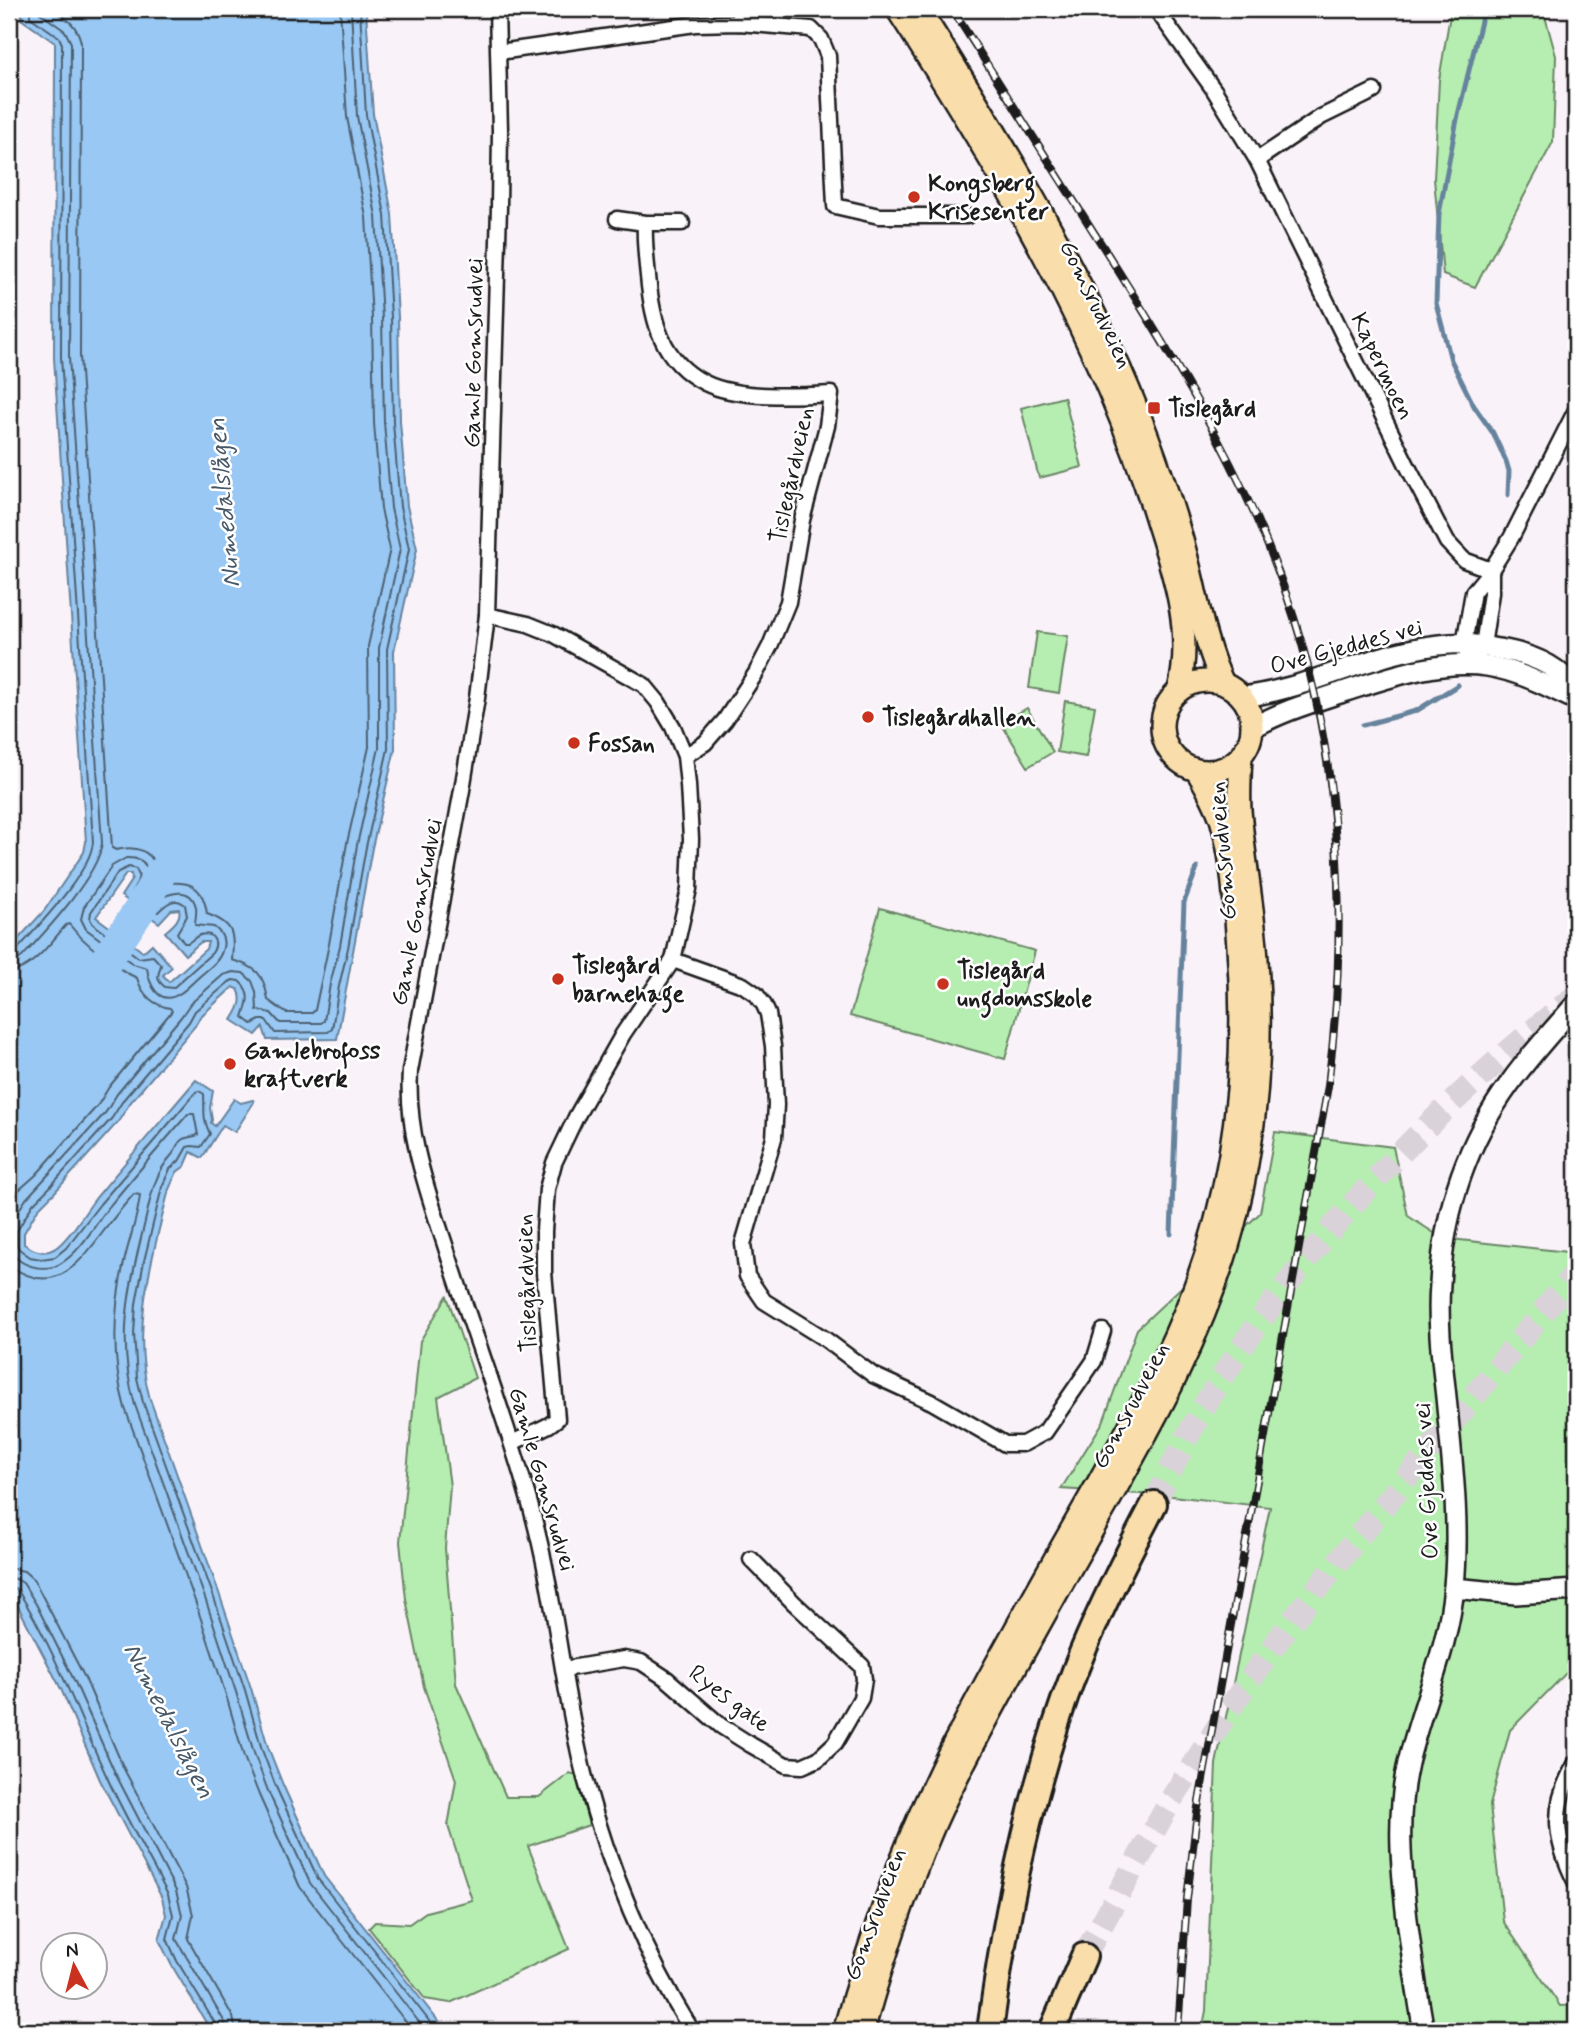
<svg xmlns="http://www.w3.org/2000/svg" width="1585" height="2040" viewBox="0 0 1585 2040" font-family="Mynerve,sans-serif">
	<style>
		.green { fill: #b6eeb1; stroke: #698566; stroke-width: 2 }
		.water { fill: #98c8f3; stroke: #66839d; stroke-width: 2; fill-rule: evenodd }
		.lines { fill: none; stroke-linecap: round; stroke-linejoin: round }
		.shore { stroke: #4e6172; stroke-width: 2 }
		.stream { stroke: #66839d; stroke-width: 5 }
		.river { stroke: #98c8f3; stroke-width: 32 }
		.highway-tunnel { stroke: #d9d2d8; stroke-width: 24; stroke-dasharray: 24 12; stroke-linecap: butt }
		.street-casing { stroke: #1c1c1c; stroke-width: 19 }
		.secondary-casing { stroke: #1c1c1c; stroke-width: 24 }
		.primary-casing { stroke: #1c1c1c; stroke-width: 26 }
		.highway-casing { stroke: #1c1c1c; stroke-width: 30 }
		.street { stroke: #fff; stroke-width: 14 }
		.secondary { stroke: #fff; stroke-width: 19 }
		.primary { stroke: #f9deab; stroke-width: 21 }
		.highway { stroke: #f9deab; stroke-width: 24 }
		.rail-casing { stroke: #1c1c1c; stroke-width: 8 }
		.rail { stroke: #fff; stroke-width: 5; stroke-dasharray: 16; stroke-linecap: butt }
		.poi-dot { fill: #c8321e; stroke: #fff; stroke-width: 2.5 }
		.labels { text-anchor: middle; stroke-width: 5; stroke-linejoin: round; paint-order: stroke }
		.poi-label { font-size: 24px; font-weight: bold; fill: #1c1c1c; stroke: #fff; text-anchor: start }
		.street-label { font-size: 24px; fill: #1c1c1c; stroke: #fff }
		.water-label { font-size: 26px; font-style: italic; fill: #475867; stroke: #fff }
	</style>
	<rect width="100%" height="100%" fill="#faf2f9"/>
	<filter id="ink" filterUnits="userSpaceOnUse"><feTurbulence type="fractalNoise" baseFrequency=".0143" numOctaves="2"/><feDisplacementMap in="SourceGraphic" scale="14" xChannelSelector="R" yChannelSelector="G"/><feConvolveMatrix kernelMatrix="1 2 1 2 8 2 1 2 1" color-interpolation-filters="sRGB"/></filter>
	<g filter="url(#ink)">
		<g class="green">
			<polygon points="1451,9 1543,9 1556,56 1553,142 1475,287 1443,275 1434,179 1439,80"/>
			<polygon points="1064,397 1082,467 1039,478 1021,408"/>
			<polygon points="1037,632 1068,636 1059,693 1029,688"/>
			<polygon points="1065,701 1095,706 1086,757 1057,752"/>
			<polygon points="1027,708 1053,752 1028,767 1001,723"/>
			<polygon points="880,908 1035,951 1005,1059 850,1016"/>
			<polygon points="1275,1132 1393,1147 1408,1216 1442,1238 1576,1253 1576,1664 1573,1666 1510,1730 1490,1805 1503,1921 1560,2006 1576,2005 1576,2031 1202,2031 1206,2011 1216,1764 1270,1507 1172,1496 1061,1489 1103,1422 1137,1329 1260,1213"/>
			<polygon points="447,1296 475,1378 438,1397 450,1486 445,1548 456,1684 506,1797 539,1797 570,1773 576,1775 589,1825 528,1846 569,1949 450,2003 425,1999 369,1928 375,1922 409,1924 426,1912 472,1900 448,1826 456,1780 424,1687 406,1599 400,1542 420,1341"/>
		</g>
		<path class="water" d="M23 9H365L366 11 373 114 392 214 398 317 400 421 407 506 417 549 394 651 395 749 372 848 337 1039 267 1040 263 1027 256 1035 232 1020C239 1009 244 1000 238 989L233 987 200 1017 195 1026 130 1103 118 1122 54 1193 38 1209 24 1233V1244C33 1250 43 1255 54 1249 67 1242 85 1212 95 1199 128 1159 162 1120 196 1080L213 1091 210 1108 212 1120 211 1123 215 1126 234 1099 241 1103 253 1100 254 1102 235 1132 223 1125 202 1158 191 1152 185 1166 177 1172 169 1189C152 1259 130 1328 150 1399L219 1593 251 1688 268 1747 283 1785 324 1876 446 2031H211L171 1964 159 1940 166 1915 162 1898 100 1780 61 1689 9 1589V949L44 911 84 852 86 842 54 358 55 43 21 19ZM126 874H131L132 879 121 896 159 923 171 910 179 909C182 919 172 926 165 932L185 955 201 942H208L206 949 169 982 163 975 172 967 152 944 143 952 96 917Z"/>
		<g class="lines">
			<g class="shore">
				<path d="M52 9C66 18 78 25 81 43L80 356 112 848 116 850C132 846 150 848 156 867 158 872 158 879 160 884 187 880 203 883 207 914 235 924 234 934 232 960 257 967 264 974 268 1000L286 1013H312L315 1010 329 944 347 843 369 747 368 646 390 549 381 509 374 423 372 318 366 217 347 117 340 9"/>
				<path d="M360 9 366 115 385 215 391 317 393 422 400 507 409 549 387 649 388 749 366 847 348 948 339 986 332 1029 328 1032 275 1033 266 1020H260L252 1024 243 1017C248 1003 252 992 239 981L233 980 229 982 195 1011 189 1022 124 1099 112 1118 49 1188 33 1204 17 1231V1245L19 1249 30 1257 41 1259 55 1257 66 1248 100 1204 196 1092 199 1091 204 1094C205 1112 202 1117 210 1134L201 1147 192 1146 187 1147 179 1161 170 1169 162 1187 144 1261 136 1304 134 1333 137 1378 143 1402 213 1595 245 1690 262 1750 276 1787 318 1879 437 2031"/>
				<path d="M126 858C161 857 141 888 146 894 147 896 154 900 156 901 168 893 191 885 196 907 197 913 195 920 195 925L214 927C222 933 226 941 222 951 219 962 208 969 200 976 193 982 186 990 179 994 158 1007 149 983 147 968L133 964 86 929 81 919 84 907 112 866Z"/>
				<path d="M129 867 136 869C143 880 133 885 132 895L155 911 158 912C166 904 175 896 185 905L187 916 177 933 184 943H188C195 938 200 932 210 935 217 940 216 947 212 953L173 988 165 987C155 979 158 976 161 965L153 956 139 958 93 924 90 919 91 912 118 872Z"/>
				<path d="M9 953 16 951C37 927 91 872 93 842L61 357 62 44 59 37 30 17V9"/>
				<path d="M9 962 16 961 22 957C44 933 99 875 102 843L69 357 71 43 65 31 40 13 38 9"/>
				<path d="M9 972C31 971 52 941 66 925L69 924C83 942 116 969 137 978 142 994 152 1005 170 1008L172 1011 109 1087 98 1105 36 1175 19 1190 9 1206"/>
				<polyline points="9,1230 15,1216 26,1199 106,1112 117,1094 181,1017 190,1004 223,975 233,972 243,973 252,981 256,992 257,1010 271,1013 280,1023 321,1023 324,1021 330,984 340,946 357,845 379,748 379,648 400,549 391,508 384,422 382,318 376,216 357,116 351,9"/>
				<path d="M9 1246C16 1267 46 1274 63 1262 82 1249 94 1226 108 1208 134 1176 161 1145 188 1114H194L198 1135C194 1137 188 1137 183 1139 176 1143 176 1151 171 1156 152 1177 150 1203 143 1230 128 1290 117 1344 135 1405L205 1598 236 1692 254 1753 268 1791 310 1883 426 2031"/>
				<path d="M9 1265C53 1297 77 1267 103 1232 113 1219 123 1206 134 1194L140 1195C138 1216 130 1237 125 1258 113 1308 111 1358 125 1408L195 1601 226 1695 244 1757 259 1795 300 1887 413 2031"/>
				<polyline points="9,1568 24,1571 34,1580 85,1678 124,1769 186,1887 193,1915 188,1939 233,2017 236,2031"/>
				<polyline points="9,1578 16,1579 23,1583 36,1604 75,1682 115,1773 176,1891 182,1915 176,1939 224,2021 226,2031"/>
				<path d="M9 1587 17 1589C54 1647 77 1713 106 1775 124 1816 148 1855 168 1895L173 1915 167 1939 177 1961 216 2025 217 2031"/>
			</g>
			<g class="stream">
				<polyline points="1484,9 1457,119 1439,214 1436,303 1451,360 1474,406 1493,433 1506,461 1509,471 1508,495"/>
				<polyline points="1363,725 1416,711 1458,685"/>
				<polyline points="1171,1234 1184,902 1197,868"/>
			</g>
			<polyline class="river" points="98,972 140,909 160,874"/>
			<g class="highway-tunnel">
				<path d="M1154 1504C1171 1469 1188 1433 1208 1400 1304 1242 1432 1109 1576 996"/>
				<polyline points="1084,1956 1171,1800 1234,1702 1286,1629 1350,1547 1576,1272"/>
			</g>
			<defs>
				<g id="street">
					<path d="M497 9 500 131 499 207 487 615 477 698 462 790 410 1071C406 1135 428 1192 447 1251 475 1337 507 1421 531 1508 556 1597 562 1690 585 1778 609 1867 644 1953 692 2031"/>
					<polyline points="1156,9 1214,90 1257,160 1408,467 1447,542 1464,560 1491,570"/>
					<polyline points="739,23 739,9"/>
					<polyline points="499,52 695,24 739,23 811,29 821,39 828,56 835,206 879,216 967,216"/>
					<polyline points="1257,160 1321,117 1374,91"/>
					<polyline points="617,219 645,223 682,223"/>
					<path d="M645 223C644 240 646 258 648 276 652 320 661 361 705 383 737 399 796 396 831 394L827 426 802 520 788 602 770 646 756 673 725 720 705 743 685 756"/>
					<polyline points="487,615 528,624 553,634 644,685 658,702 673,727 685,756 688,785 691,839 689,889 673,960 623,1034 576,1117 554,1163 547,1189 544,1231 544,1272 557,1419 549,1425 512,1443"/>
					<polyline points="1478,654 1483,646 1491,593 1491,570"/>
					<polyline points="1470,665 1464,644 1473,592 1491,570 1511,538 1576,410"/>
					<polyline points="673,960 743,985 756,994 764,1005 768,1014 773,1046 776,1105 774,1138 743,1244 747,1276 764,1301 825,1339 873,1375 932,1402 1005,1444 1023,1444 1045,1432 1094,1361 1103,1331"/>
					<polyline points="564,1669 624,1659 641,1662 667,1679 721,1726 751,1745 786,1765 802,1766 818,1759 835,1743 861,1698 864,1679 862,1666 794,1603 751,1559"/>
					<path d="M1576 1763C1550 1806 1554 1840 1576 1883"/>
				</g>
				<g id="secondary">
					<path d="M1241 697C1313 689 1379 648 1450 644 1466 643 1482 646 1498 649 1519 652 1546 660 1562 675 1567 680 1572 686 1576 691"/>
					<path d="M1252 728C1282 711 1313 702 1346 691 1390 677 1440 659 1487 666 1519 671 1547 686 1576 700"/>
					<polyline points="1454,1588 1516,1594 1576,1590"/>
					<path d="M1424 2031C1417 1994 1412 1957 1407 1919 1401 1867 1396 1815 1408 1763 1422 1704 1449 1647 1454 1586 1460 1522 1452 1460 1446 1397 1442 1360 1437 1321 1440 1284 1444 1211 1467 1142 1510 1083 1530 1055 1554 1029 1576 1004"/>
				</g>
				<g id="primary">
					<path d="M897 9C1001 171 1101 338 1158 524 1175 577 1193 634 1179 690"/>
					<path d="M919 9C1005 145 1090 284 1147 435 1163 478 1178 522 1189 566 1199 606 1205 646 1223 683"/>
					<circle cx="1207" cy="726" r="45"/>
					<path d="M844 2031C871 1933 906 1837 953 1745 997 1659 1046 1574 1094 1490 1131 1424 1168 1359 1194 1289 1235 1180 1247 1063 1238 947 1235 907 1233 858 1221 819 1215 802 1206 786 1197 771"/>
					<path d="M863 2031C885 1952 911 1873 946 1799 985 1719 1030 1642 1073 1564 1137 1451 1207 1339 1237 1212 1257 1129 1263 1045 1257 960 1254 910 1244 860 1240 810 1239 792 1240 774 1241 756"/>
				</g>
				<g id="highway">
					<path d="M990 2031C1006 1908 1031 1784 1076 1668 1098 1612 1126 1557 1154 1504"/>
					<polyline points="1052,2031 1084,1956"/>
				</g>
			</defs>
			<use href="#street" class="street-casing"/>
			<use href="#secondary" class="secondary-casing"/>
			<use href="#primary" class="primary-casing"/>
			<use href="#highway" class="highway-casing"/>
			<use href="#street" class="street"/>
			<use href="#secondary" class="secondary"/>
			<use href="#primary" class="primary"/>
			<use href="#highway" class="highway"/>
			<defs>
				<path id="rail" d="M952 9C1004 90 1055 172 1107 253 1172 356 1234 455 1277 569 1341 736 1350 911 1328 1086L1197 1813 1187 1899 1178 2031"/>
			</defs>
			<use href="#rail" class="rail-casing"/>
			<use href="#rail" class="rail"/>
		</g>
	</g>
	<g class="poi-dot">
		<circle cx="914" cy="197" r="7"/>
		<rect x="1147" y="401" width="14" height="14" rx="3.5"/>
		<circle cx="868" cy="717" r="7"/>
		<circle cx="574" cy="743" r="7"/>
		<circle cx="558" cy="979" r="7"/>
		<circle cx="943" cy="984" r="7"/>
		<circle cx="230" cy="1064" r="7"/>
	</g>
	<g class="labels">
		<g class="poi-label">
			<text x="928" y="191">Kongsberg<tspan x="928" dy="28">Krisesenter</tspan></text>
			<text x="1168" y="416">Tislegård</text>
			<text x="882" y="725">Tislegårdhallen</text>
			<text x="588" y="751">Fossan</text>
			<text x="572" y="973">Tislegård<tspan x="572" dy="28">barnehage</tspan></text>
			<text x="957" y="978">Tislegård<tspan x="957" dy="28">ungdomsskole</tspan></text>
			<text x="244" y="1058">Gamlebrofoss<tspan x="244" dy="28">kraftverk</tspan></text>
		</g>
		<g class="street-label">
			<text transform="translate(1097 304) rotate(64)" y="8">Gomsrudveien</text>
			<text transform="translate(473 353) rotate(-89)" y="8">Gamle Gomsrudvei</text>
			<text transform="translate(1383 366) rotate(64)" y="8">Kapermoen</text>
			<text transform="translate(791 475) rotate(-78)" y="8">Tislegårdveien</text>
			<text transform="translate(1346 646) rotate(-15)" y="8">Ove Gjeddes vei</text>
			<text transform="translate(1222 851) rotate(-95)" y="8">Gomsrudveien</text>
			<text transform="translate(416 912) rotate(-79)" y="8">Gamle Gomsrudvei</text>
			<text transform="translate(526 1283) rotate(-92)" y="8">Tislegårdveien</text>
			<text transform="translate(1130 1405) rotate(-62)" y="8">Gomsrudveien</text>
			<text transform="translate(543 1479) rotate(74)" y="8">Gamle Gomsrudvei</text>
			<text transform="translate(1426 1481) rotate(-93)" y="8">Ove Gjeddes vei</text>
			<text transform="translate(730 1698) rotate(37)" y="8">Ryes gate</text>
			<text transform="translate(874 1914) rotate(-70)" y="8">Gomsrudveien</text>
		</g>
		<g class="water-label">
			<text transform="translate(223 503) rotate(-95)" y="9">Numedalslågen</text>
			<text transform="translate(170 1720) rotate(63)" y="9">Numedalslågen</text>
		</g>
	</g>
	<rect width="1585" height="2040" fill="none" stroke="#fff" stroke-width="35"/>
	<rect x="18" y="18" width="1550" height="2005" fill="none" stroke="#1c1c1c" stroke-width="2.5" filter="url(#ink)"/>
	<g transform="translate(74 1966) rotate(353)"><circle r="33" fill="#ffffff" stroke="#a4a4a4" stroke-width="2"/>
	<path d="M0-5L12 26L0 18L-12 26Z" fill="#c8321e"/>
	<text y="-10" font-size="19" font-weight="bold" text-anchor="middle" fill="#1c1c1c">N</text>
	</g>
</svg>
